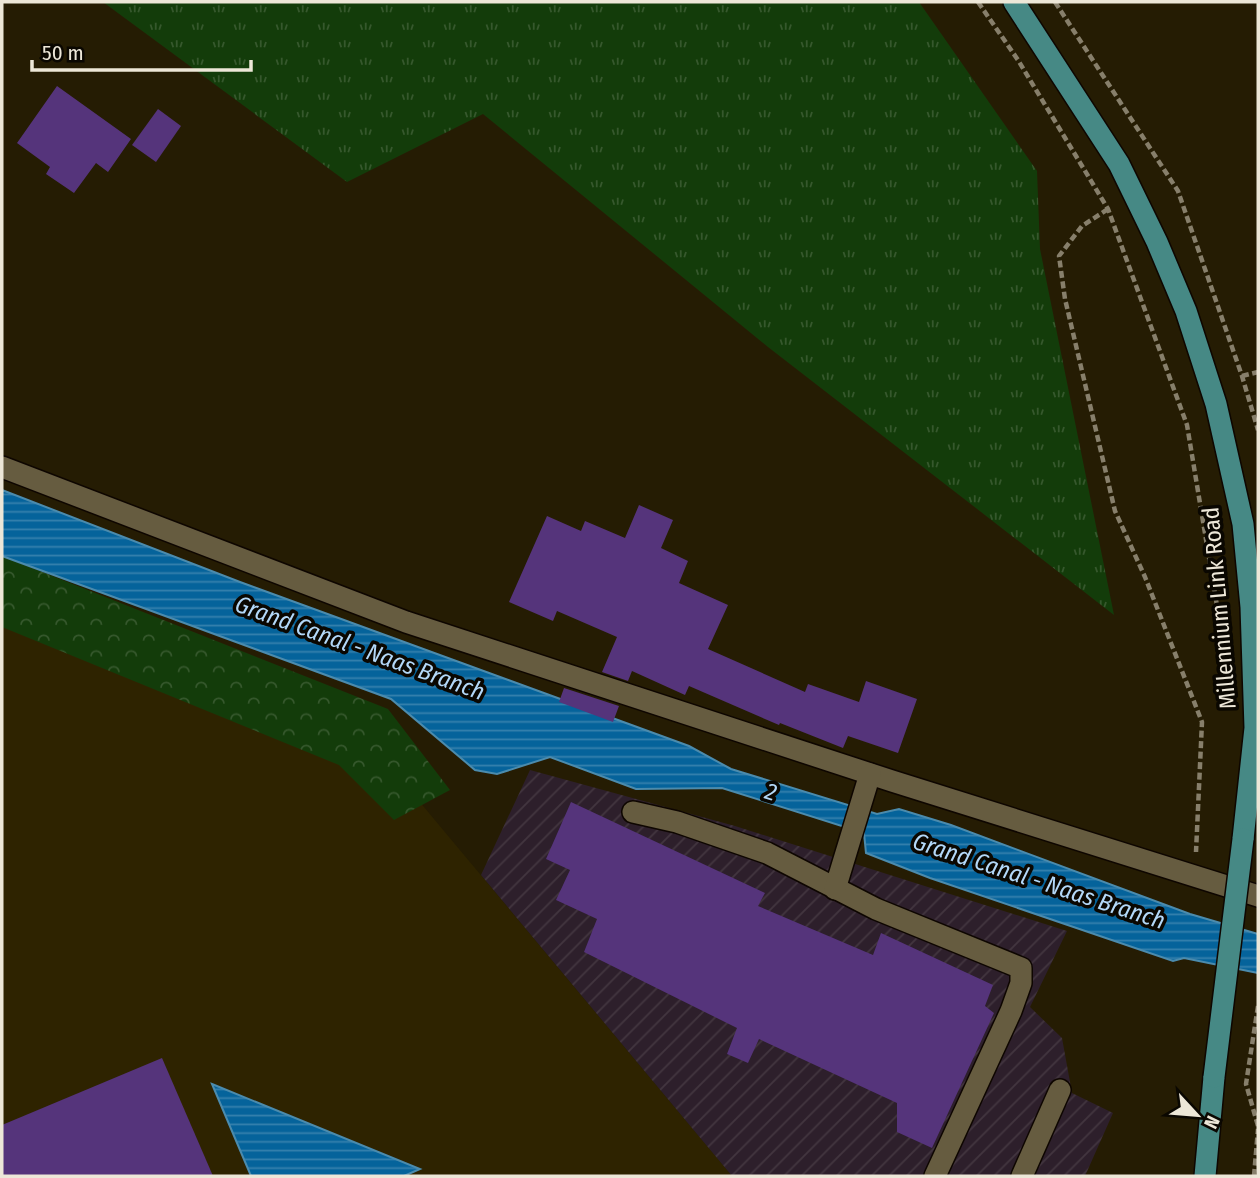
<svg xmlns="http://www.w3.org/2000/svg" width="1260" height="1178" viewBox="0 0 1260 1178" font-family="'Fira Sans Condensed',sans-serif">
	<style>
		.built { fill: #2e2300 }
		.industrial { fill: url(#industrial-furrows) }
		.grass { fill: url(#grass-tufts) }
		.forest { fill: url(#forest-crowns) }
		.water { fill: url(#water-rules); stroke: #4b8bad; stroke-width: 2 }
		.building { fill: #55347b }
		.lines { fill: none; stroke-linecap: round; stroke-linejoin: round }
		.minor-casing { stroke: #0e0600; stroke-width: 24 }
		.major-casing { stroke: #0e0600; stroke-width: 24 }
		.path { stroke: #877f6b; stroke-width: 4.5; stroke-dasharray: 7 3.5; stroke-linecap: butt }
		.minor { stroke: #665c40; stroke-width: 21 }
		.major { stroke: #468985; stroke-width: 21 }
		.major-bridge-casing { stroke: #0e0600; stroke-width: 24; stroke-linecap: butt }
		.major-bridge { stroke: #468985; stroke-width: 21 }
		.labels { text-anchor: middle; stroke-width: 7; stroke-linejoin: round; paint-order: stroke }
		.street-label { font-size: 23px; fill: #ede7d8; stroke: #0a0701 }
		.water-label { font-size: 24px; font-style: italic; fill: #b3d8f8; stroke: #0a0701 }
	</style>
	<defs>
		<pattern id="industrial-furrows" width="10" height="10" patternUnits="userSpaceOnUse" patternTransform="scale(1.75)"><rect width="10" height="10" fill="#2d1f2b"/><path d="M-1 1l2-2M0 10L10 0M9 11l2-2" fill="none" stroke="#42353f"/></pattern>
		<pattern id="grass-tufts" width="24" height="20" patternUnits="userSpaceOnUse" patternTransform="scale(1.75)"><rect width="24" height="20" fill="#133c0a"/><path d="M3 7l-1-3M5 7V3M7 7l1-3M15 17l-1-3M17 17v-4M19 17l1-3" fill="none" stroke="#36582d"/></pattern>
		<pattern id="forest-crowns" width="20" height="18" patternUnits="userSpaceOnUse" patternTransform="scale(1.75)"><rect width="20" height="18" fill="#133c0a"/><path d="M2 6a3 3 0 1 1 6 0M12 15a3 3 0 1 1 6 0" fill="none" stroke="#36582d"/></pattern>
		<pattern id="water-rules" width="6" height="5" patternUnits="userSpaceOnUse" patternTransform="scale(1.75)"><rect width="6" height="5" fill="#05639b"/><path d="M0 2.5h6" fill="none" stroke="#3681ad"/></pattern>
	</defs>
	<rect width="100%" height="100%" fill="#251c03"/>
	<polygon class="built" points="2,598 363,734 732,1176 2,1176"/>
	<polygon class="industrial" points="530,770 735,826 1067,931 1030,1007 1062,1038 1072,1093 1113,1113 1085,1176 732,1176 481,875"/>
	<polygon class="grass" points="103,2 919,2 1037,171 1040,249 1114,615 768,347 483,114 347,182"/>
	<polygon class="forest" points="2,556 388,709 450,790 394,820 339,765 2,627"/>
	<g class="water">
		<polygon points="2,490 240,582 689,746 731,769 877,814 899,809 951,825 1190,914 1258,934 1258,973 1184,958 1173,961 930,878 866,853 864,833 722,788 636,789 550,757 497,774 475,770 391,699 2,556"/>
		<polygon points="212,1084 420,1169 404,1176 251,1176"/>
	</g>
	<g class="building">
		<polygon points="57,86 131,139 108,172 96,163 74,193 46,174 50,167 17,143"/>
		<polygon points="158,109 181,126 156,162 132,145"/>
		<polygon points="639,505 673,520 661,548 688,561 679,583 728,605 708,649 805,692 808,684 859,702 866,681 917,699 898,753 848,736 843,748 780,723 779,725 689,686 685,695 632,671 628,681 602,672 617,637 557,611 553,621 509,602 547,516 581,531 585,521 625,538"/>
		<polygon points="564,688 619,706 613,722 559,702"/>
		<polygon points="571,802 765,893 758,906 873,955 881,933 993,985 985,1006 994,1013 932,1148 897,1132 897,1103 759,1039 748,1063 727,1054 737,1028 584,952 597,919 556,900 570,870 546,859"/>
		<polygon points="162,1058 213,1176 2,1176 2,1125"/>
	</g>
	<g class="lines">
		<defs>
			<g id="minor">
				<polyline points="2,467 406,622 892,781 1258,896"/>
				<polyline points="633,812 677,822 767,853 876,909 1021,968 1021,983 1011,1011 935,1176"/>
				<polyline points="835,889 870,774"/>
				<polyline points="1022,1176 1060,1090"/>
			</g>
			<g id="major">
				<polyline points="1014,2 1119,164 1157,242 1186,311 1216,404 1243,524 1251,607 1255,728 1243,839"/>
				<polyline points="1205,1176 1214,1077"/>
			</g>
		</defs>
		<use href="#minor" class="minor-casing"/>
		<use href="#major" class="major-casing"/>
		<g class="path">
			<polyline points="978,2 1018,60 1108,209 1187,425 1226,660"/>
			<polyline points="1055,2 1178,191 1242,376 1258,430"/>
			<polyline points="1108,209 1082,226 1059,256 1065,299 1115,511 1145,577 1202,722 1196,852"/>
			<polyline points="1242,376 1258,372"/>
			<polyline points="1258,1006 1246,1084 1258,1126"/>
			<polyline points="1254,1176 1258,1129"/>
		</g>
		<use href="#minor" class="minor"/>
		<use href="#major" class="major"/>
		<defs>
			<polyline id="major-bridge" points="1214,1077 1243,839"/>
		</defs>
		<use href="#major-bridge" class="major-bridge-casing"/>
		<use href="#major-bridge" class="major-bridge"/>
	</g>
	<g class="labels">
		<g class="street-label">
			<text transform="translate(1219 608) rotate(-95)" y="8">Millennium Link Road</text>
		</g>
		<g class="water-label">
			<text transform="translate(360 648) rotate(20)" y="8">Grand Canal - Naas Branch</text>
			<text transform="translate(771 792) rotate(17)" y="8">2</text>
			<text transform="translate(1039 881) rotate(18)" y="8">Grand Canal - Naas Branch</text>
		</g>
	</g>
	<rect width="1260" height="1178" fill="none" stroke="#ede7d8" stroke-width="7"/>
	<g transform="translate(1197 1115) rotate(116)" stroke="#0a0701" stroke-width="5" paint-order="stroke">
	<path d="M0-5L12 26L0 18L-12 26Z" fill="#ede7d8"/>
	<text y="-10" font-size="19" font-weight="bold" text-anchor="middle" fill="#ede7d8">N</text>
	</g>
	<path d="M32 60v10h219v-10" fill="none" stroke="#ede7d8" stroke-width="3.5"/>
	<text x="42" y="60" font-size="21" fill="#ede7d8" stroke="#0a0701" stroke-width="5" paint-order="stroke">50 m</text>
</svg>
